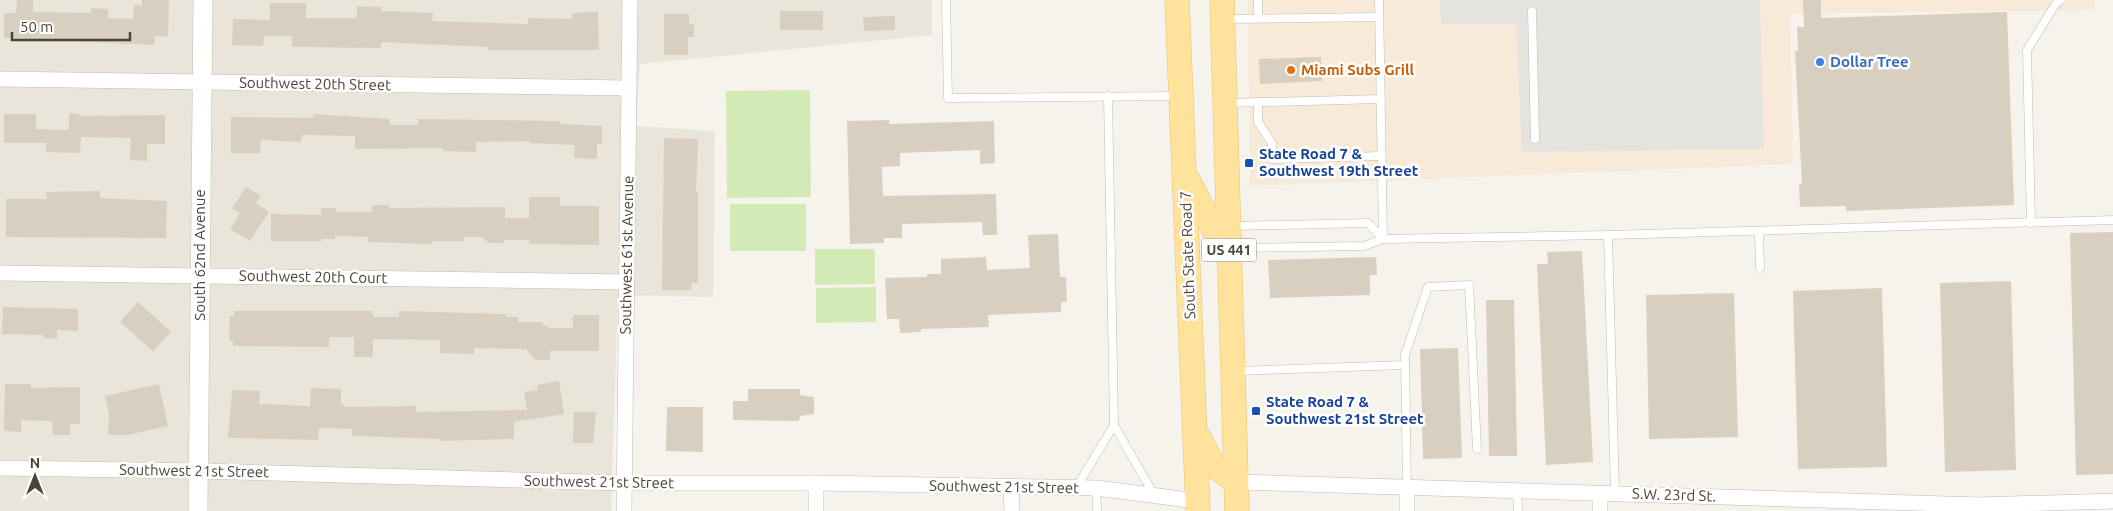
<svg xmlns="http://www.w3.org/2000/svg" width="2113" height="511" viewBox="0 0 2113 511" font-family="Ubuntu,sans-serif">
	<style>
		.residential { fill: #eae5da }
		.commercial { fill: #f7ead8 }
		.green { fill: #d2eab5 }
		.parking { fill: #e5e3e0 }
		.building { fill: #d8cfc1 }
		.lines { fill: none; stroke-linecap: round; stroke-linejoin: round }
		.service-casing { stroke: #c2bbae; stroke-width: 9 }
		.minor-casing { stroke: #c2bbae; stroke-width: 16 }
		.tertiary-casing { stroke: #c2bbae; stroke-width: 20 }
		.primary-casing { stroke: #e6c16a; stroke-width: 25 }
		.service { stroke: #fff; stroke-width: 8 }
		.minor { stroke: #fff; stroke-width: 15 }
		.tertiary { stroke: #fff; stroke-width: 19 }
		.primary { stroke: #ffe39c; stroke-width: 24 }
		.shop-dot { fill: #3f7fe0; stroke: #fff; stroke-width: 2 }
		.food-dot { fill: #e8710a; stroke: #fff; stroke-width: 2 }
		.transit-dot { fill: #1a4fb4; stroke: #fff; stroke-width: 2 }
		.labels { text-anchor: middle; stroke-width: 5; stroke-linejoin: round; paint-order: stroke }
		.shield { fill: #fff; stroke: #817c74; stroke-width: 1 }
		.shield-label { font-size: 14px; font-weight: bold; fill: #4b4439 }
		.shop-label { font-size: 15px; font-weight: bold; fill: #366cbe; stroke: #fff; text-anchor: start }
		.food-label { font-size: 15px; font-weight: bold; fill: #c56008; stroke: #fff; text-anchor: start }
		.street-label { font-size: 15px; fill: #4b4439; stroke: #fff }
		.transit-label { font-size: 15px; font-weight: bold; fill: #164399; stroke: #fff; text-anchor: start }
	</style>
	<rect width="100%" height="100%" fill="#f6f3ec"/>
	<polygon class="residential" points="0,0 932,0 932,35 640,64 636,126 715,131 713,297 618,295 611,511 0,511"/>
	<polygon class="commercial" points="1248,0 2095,0 2095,10 1790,14 1793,164 1250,186"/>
	<g class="green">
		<polygon points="810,90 811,197 727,198 726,91"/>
		<rect x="730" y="204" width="76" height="47"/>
		<polygon points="815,249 875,249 875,284 815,285"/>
		<polygon points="876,287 876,322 816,323 816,288"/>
	</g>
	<polygon class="parking" points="1440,0 1760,0 1764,149 1522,152 1516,24 1441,24"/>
	<g class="building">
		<polygon points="17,0 33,0 33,12 91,13 91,8 108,9 108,18 133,19 134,5 142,6 142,0 169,0 168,37 155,36 154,45 4,38 4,13 16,13"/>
		<polygon points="1803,0 1821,0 1821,18 2007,12 2014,205 1846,211 1846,206 1800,207 1799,184 1802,184 1795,51 1798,51 1797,27 1804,27"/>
		<polygon points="270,3 306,3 306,18 357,18 357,6 382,7 381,11 433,13 432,21 528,24 528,18 572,19 572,13 598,12 599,50 488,50 488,47 381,42 381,48 292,47 292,36 264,36 263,46 232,45 233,19 270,20"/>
		<rect x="780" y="11" width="43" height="19"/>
		<polygon points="664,14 689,14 689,24 694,24 694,37 688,37 688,55 664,55"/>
		<polygon points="895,16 895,30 864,31 863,17"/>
		<polygon points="1321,57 1322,81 1260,84 1259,59"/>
		<polygon points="69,113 81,114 81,116 165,115 165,144 147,144 147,161 130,160 131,138 81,137 80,153 46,152 46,143 4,143 4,114 36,114 36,129 69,130"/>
		<polygon points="313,114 390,119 390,125 418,125 418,119 561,121 560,124 602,126 602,144 597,144 597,159 574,158 575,145 530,143 530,141 476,142 476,152 442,151 442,148 355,149 355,136 302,135 301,142 261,140 260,153 231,153 231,117 313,118"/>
		<polygon points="889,120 889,124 994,121 995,163 980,164 980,150 900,153 900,166 882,167 883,196 996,194 997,235 983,235 982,222 902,224 902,238 884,238 884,243 850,244 847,121"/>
		<polygon points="664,138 698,139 696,192 698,192 698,283 691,283 691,290 662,290"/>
		<polygon points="246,187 261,196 256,203 269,212 250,241 230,229 240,213 232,208"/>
		<polygon points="100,191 100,198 167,201 166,238 6,237 6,199 47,199 46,192"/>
		<polygon points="529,197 560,197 560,206 599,206 599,245 529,244 529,240 504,240 504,243 489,243 482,237 464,237 464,241 432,241 432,244 368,242 368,237 335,236 335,239 322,239 322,241 271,241 271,214 321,215 321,208 336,208 336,212 372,212 372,205 389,205 389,208 505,207 505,218 529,218"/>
		<polygon points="2113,232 2113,474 2076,475 2070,233"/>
		<polygon points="1058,234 1060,277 1066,277 1067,302 1061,302 1061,312 988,315 989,327 921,329 921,332 900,333 899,319 887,319 885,278 927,277 927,274 941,274 941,259 986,257 987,270 1030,268 1028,235"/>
		<polygon points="1582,251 1593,462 1546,465 1537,264 1548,264 1547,252"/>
		<polygon points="1376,257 1377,275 1370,275 1370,295 1270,298 1268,260"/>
		<polygon points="2011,281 2016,470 1945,472 1940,283"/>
		<polygon points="1882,288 1887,467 1798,469 1793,291"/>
		<polygon points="1734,293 1738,437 1649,439 1646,295"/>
		<polygon points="1486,300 1514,300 1517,456 1489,456"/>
		<polygon points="138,302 171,332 153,351 120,322"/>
		<polygon points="3,307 78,309 78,331 57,330 57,339 43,338 43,335 2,334"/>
		<polygon points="234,311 373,311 373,317 399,317 399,311 506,314 506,317 518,317 518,322 543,322 543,326 549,326 549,328 573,328 573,315 599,315 599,351 550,351 550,360 535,360 526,349 474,348 474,354 440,353 440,340 373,339 373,357 354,357 354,337 329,337 329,347 233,346 233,341 229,341 230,316 234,316"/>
		<polygon points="1458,348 1462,458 1423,459 1420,349"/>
		<polygon points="559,381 564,414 514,422 514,439 441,441 441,439 352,436 352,429 319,428 318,440 228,438 232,390 260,391 259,404 310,406 311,388 341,389 341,404 344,404 344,407 416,406 416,412 527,410 524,392 538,390 537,385"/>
		<polygon points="5,384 31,384 31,388 80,387 80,424 70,424 70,435 53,435 52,421 21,420 21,432 4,431"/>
		<polygon points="159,384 168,426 128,435 108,435 109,413 105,396"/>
		<polygon points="748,389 800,389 800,395 814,397 814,414 800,416 799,421 733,420 733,401 748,401"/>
		<polygon points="667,407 703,407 703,452 666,451"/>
		<polygon points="574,412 596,412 593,443 573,443"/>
	</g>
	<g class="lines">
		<defs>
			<g id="service">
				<polyline points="946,0 948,98 1177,96"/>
				<polyline points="1379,0 1383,239"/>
				<polyline points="1532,11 1535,139"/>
				<polyline points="1258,18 1258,0"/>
				<polyline points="1225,19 1379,17"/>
				<polyline points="1108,96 1114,425 1154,495"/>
				<polyline points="1258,102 1258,122 1272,143 1272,159 1381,156"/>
				<polyline points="1227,103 1381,99"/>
				<polyline points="2031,223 2027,50 2057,2 2061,0"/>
				<polyline points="1232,226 1368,223 1383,239"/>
				<polyline points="1759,231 1760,268"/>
				<polyline points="1608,235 1615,493"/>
				<polyline points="1231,248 1364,246 1383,239 1608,235 2113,220"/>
				<polyline points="1236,371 1405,365"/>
				<polyline points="1076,488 1114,425"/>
				<polyline points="1096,488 1097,511"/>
				<polyline points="1407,489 1405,355 1428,287 1469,285 1477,449"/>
				<polyline points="1517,491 1518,511"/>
			</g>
			<g id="minor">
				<polyline points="0,79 629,88"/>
				<polyline points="0,273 626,282"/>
				<polyline points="0,468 199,471 624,483 816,483 1096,488 1197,501"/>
				<polyline points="1236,482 1979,505 2113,501"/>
				<polyline points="816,483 816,511"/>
				<polyline points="1011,487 1012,511"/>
				<polyline points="1407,489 1407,511"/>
				<polyline points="1600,493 1600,511"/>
				<polyline points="624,511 630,0"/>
			</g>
			<polyline id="tertiary" points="198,511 203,0"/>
			<g id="primary">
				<polyline points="1177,0 1198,511"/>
				<polyline points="1222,0 1237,511"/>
				<polyline points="1189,182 1218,238 1229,248"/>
				<polyline points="1198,436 1213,465 1236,482"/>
			</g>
		</defs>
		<use href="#service" class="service-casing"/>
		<use href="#minor" class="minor-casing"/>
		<use href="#tertiary" class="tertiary-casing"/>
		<use href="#primary" class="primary-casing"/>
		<use href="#service" class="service"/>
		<use href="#minor" class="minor"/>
		<use href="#tertiary" class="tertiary"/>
		<use href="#primary" class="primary"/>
	</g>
	<circle class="shop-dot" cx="1820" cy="62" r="5"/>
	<circle class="food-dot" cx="1291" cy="70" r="5"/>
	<g class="transit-dot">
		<rect x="1244" y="158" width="10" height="10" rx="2.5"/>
		<rect x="1251" y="406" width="10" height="10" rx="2.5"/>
	</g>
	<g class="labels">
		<rect class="shield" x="1201.5" y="238.5" width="55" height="23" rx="4"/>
		<g class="shield-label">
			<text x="1229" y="255">US 441</text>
		</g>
		<g class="shop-label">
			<text x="1830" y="67">Dollar Tree</text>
		</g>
		<g class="food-label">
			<text x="1301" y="75">Miami Subs Grill</text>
		</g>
		<g class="street-label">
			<text transform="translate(315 84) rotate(1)" y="5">Southwest 20th Street</text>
			<text transform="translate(200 255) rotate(-90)" y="5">South 62nd Avenue</text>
			<text transform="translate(627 255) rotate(-89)" y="5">Southwest 61st Avenue</text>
			<text transform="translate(1188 255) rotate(-92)" y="5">South State Road 7</text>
			<text transform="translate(313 277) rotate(1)" y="5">Southwest 20th Court</text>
			<text transform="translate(194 471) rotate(1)" y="5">Southwest 21st Street</text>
			<text transform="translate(599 482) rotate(1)" y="5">Southwest 21st Street</text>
			<text transform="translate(1004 487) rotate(1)" y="5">Southwest 21st Street</text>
			<text transform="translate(1674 495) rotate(2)" y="5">S.W. 23rd St.</text>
		</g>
		<g class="transit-label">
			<text x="1259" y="159">State Road 7 &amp;<tspan x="1259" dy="17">Southwest 19th Street</tspan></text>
			<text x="1266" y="407">State Road 7 &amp;<tspan x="1266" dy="17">Southwest 21st Street</tspan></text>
		</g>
	</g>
	<g transform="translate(35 476)" stroke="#ffffff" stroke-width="4" paint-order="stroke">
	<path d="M0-4L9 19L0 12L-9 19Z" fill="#4b4439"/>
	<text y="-8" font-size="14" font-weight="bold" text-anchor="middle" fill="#4b4439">N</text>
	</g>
	<path d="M12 32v8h118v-8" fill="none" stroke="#4b4439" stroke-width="2.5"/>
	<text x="20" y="32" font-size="15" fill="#4b4439" stroke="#ffffff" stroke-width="4" paint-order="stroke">50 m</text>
</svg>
